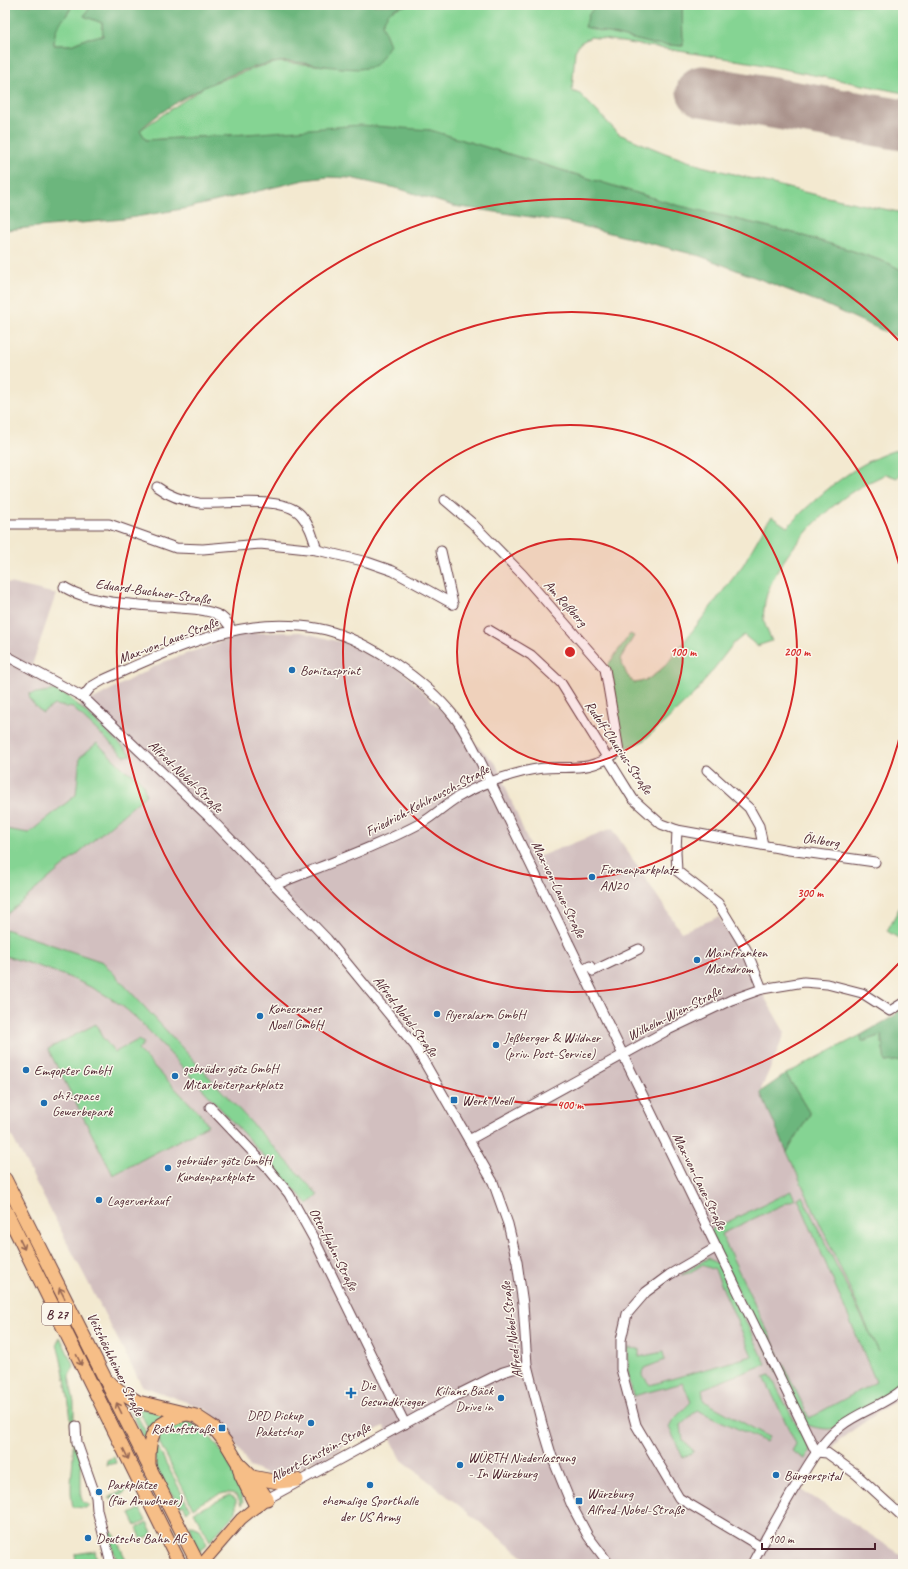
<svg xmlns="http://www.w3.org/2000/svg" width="908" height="1569" viewBox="0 0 908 1569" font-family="Caveat,sans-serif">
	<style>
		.industrial { fill: #d2bfbf }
		.green { fill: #85d493; stroke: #687a5f }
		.forest { fill: #6cb67d; stroke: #5b6a54 }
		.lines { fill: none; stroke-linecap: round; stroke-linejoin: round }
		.runway { stroke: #9e847e; stroke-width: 51 }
		.minor-casing { stroke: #633d44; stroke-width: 11 }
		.major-casing { stroke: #633d44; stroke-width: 13 }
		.highway-casing { stroke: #633d44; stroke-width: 15 }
		.minor { stroke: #fff; stroke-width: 9 }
		.major { stroke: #f6be87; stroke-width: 11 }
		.highway { stroke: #f6be87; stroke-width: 13 }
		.oneway { stroke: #976754 }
		.ring { fill: none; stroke: #d62828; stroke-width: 2 }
		.poi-dot { fill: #1f6fb2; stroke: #fbf7ec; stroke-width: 1.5 }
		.labels { text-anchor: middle; stroke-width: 3; stroke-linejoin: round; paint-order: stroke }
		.shield { fill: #fbf7ec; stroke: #7f6065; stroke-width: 1 }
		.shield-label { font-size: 13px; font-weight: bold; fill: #4a1f2b }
		.street-label { font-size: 14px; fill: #4a1f2b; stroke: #fbf7ec }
		.poi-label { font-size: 14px; fill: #4a1f2b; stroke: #fbf7ec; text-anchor: start }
		.centre { fill: #d62828; stroke: #fbf7ec; stroke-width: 2 }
		.ring-label { font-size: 12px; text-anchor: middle; font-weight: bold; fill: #d62828; stroke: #fbf7ec; stroke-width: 3; stroke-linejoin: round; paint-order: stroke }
	</style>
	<rect width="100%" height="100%" fill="#fbf7ec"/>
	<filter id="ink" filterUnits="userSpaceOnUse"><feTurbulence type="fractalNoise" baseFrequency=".025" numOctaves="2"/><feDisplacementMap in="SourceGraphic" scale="8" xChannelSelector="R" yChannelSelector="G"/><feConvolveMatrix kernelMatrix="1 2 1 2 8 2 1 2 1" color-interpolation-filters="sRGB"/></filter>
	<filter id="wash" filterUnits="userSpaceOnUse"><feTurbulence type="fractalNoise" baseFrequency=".012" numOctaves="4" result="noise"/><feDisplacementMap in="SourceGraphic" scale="16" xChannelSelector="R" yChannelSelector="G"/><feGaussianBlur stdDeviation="0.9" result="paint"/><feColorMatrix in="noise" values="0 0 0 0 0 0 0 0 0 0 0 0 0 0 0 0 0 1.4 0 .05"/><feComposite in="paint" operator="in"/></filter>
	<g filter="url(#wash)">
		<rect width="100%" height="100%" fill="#f3e9d0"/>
		<polygon class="industrial" points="5,582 56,594 29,674 68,696 80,706 163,662 245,633 301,632 345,643 400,669 496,764 535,858 612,828 681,932 719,917 785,1033 760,1092 900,1397 846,1435 793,1484 903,1556 903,1564 532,1564 402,1460 384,1426 343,1446 340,1450 326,1459 314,1460 290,1473 269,1475 250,1467 230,1435 206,1409 142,1386 5,1123"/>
		<g class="green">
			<polygon points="72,5 92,5 84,16 102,23 103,36 88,38 71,45 54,45 55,28 69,12"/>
			<polygon points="411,5 596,5 589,14 586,27 653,44 683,46 682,5 903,5 903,93 754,63 591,37 580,43 575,51 572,91 580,94 619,134 665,153 702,166 808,193 903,213 903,271 888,263 847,249 790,232 676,205 430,130 248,134 146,140 140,130 207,85 258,67 279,62 361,69 386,33 382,25 388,12 402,6"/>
			<path d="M903 448V472L897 478 886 474C874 480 860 486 849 494 817 516 767 569 764 609 762 621 767 630 772 641L757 646 744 635 733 644 696 692 668 719 643 741 619 751 605 669 630 634 634 636 620 659 627 675 634 683C648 682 657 673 667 664L743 565 767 523 772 517 787 527C820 494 857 460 903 448Z"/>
			<polygon points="56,690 68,696 132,755 124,756 73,708 54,705 42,713 30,700 29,694"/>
			<polygon points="97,743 125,770 136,776 143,784 146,795 5,916 5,829 29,833 76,795 80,757"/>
			<polygon points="903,901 903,941 887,931"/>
			<path d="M5 929 103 962 318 1195 308 1204 154 1036C145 1027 137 1018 127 1010 94 983 46 968 5 956Z"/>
			<polygon points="96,1024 102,1037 115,1052 138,1040 144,1043 138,1050 201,1115 208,1125 113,1175 48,1049"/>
			<path d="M861 1035 862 1042 881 1035 885 1062 903 1060V1389L831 1429C820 1429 812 1427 802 1423L709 1231 791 1191 795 1199 721 1234 809 1418 876 1382 798 1198 802 1196 879 1352 787 1152 810 1114 786 1074Z"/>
			<polygon points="708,1258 719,1265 766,1364 702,1389 704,1401 769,1437 766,1442 697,1410 681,1425 683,1441 694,1451 683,1458 669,1427 672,1421 691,1402 683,1383 633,1396 628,1372 628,1348 639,1349 639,1357 663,1352 665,1360 644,1368 643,1376 650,1385 752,1356 715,1270 702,1265 689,1273 681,1275"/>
			<path d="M60 1337 74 1366 69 1376 74 1403V1422L81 1460V1497L83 1502 89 1505 86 1508 73 1507C68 1487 74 1466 73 1446 71 1411 66 1377 57 1344Z"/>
			<polygon points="770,1375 810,1450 805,1459 792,1451 796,1444 764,1377"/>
			<polygon points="127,1403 134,1406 133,1408 148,1436 145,1440"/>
			<polygon points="138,1408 169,1414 150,1432"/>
			<path d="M185 1421C215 1430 230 1466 243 1492L241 1494 243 1502 241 1505C240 1503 239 1498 237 1496 228 1486 202 1502 193 1508L156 1436 175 1422Z"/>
			<path d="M154 1440 190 1509 187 1512 183 1505 180 1507C165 1481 152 1473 154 1440Z"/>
			<polygon points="114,1457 116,1463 106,1465 107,1460"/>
			<path d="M126 1487 128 1489C124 1494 115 1499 108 1498L121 1492 122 1488Z"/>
			<polygon points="230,1495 236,1499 236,1512 210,1541 194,1512"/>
			<polygon points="140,1509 146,1521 136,1526 130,1514"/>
			<polygon points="147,1523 153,1535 142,1540 137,1528"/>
			<polygon points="189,1525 200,1529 207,1544 200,1552 196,1545"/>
			<polygon points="111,1531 114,1534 128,1564 118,1564 108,1534"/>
			<polygon points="95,1551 98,1564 76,1564 75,1554"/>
		</g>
		<g class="forest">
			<path d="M5 5H72C64 24 54 21 54 45H71L88 38 103 36 102 23 84 16 92 5H411C394 7 389 9 382 25L390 45C386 50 381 61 375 65 359 76 301 59 279 62 235 67 172 100 140 130L146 140 248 134 360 125 430 130 676 205 790 232 847 249 888 263 903 271V340L824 304 700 256 567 222 453 206 400 189 350 178 328 177 304 180 188 208 124 219 5 230Z"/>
			<polygon points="596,5 682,5 683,46 653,44 585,27 589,14"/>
			<polygon points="903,1006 903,1060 885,1062 881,1035 862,1042 861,1035 894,1016"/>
			<polygon points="786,1074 810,1114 787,1152 760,1092"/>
		</g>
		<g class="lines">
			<polyline class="runway" points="702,91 903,125"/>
		</g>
	</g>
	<g filter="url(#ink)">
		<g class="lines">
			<defs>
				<g id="minor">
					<path d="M157 487C169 496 184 501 199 503 225 505 283 495 301 515 310 525 313 537 317 550"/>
					<polyline points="5,524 109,524 176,548 203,549 260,544 317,550 367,562 393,571 453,604"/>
					<polyline points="441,551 453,604"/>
					<path d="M64 587C92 605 146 605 180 608 192 609 205 609 216 614 224 617 229 624 232 631"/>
					<polyline points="489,630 531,655 561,683 633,799 661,824 677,830 676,852 677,871 718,903 746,949 762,989"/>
					<polyline points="5,655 83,697 208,816 327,939 415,1046 493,1182 508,1224 517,1262 523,1304 527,1365 542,1424 552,1457 572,1506 588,1536 609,1564"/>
					<path d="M83 697 91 687 103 680C151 659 201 634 254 627 275 624 306 625 326 630 369 641 425 680 453 715 468 734 479 759 490 781L816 1452"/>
					<polyline points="707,770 749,808 759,826 763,845"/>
					<polyline points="677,830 789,850 875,862"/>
					<path d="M275 885C324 865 376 847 423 822 435 815 446 804 458 797 480 784 502 777 526 771 561 761 583 778 619 751L605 669 522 574 472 523 445 500"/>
					<polyline points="583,970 590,966 593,971 639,949"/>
					<polyline points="210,1107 267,1167 289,1194 315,1241 405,1424"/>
					<polyline points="469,1140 668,1030 731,1000 762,989 804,982 827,984 862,993 890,1011 903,1003"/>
					<polyline points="717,1247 669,1275 646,1292 627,1314 621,1340 621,1369 636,1425 679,1498 761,1547"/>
					<polyline points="76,1426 77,1443 96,1497 97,1510 111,1564"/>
					<polyline points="816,1452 827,1453 856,1474 903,1517"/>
					<polyline points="267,1499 461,1393 503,1372 527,1365"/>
					<path d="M752 1564C766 1538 780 1512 795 1487 808 1465 821 1442 841 1426 860 1411 885 1405 903 1389"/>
				</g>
				<polyline id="major" points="202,1564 241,1519 263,1501"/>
				<g id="highway">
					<polyline points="5,1179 198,1564"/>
					<polyline points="5,1209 180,1564"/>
					<polyline points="110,1383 121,1392 138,1402 196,1416 214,1428 226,1443 238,1463 241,1475 256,1506"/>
					<polyline points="239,1464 252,1477 267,1499"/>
					<path d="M149 1465C148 1433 154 1423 186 1414"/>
					<polyline points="252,1477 278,1482 297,1480"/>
				</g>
			</defs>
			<use href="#minor" class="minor-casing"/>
			<use href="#major" class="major-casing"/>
			<use href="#highway" class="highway-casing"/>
			<use href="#minor" class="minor"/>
			<use href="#major" class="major"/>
			<use href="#highway" class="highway"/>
		</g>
		<defs><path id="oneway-shaft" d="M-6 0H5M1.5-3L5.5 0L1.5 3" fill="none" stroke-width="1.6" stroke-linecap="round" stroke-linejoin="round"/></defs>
		<g class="oneway">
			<use href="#oneway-shaft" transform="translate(22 1244) rotate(64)"/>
			<use href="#oneway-shaft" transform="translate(62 1293) rotate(-117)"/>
			<use href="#oneway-shaft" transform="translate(79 1360) rotate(64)"/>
			<use href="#oneway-shaft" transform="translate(119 1408) rotate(-116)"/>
			<use href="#oneway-shaft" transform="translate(126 1454) rotate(64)"/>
		</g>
	</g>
	<circle cx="570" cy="652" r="113" fill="#d62828" fill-opacity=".12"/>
	<g class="ring">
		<circle cx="570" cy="652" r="113"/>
		<circle cx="570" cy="652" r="227"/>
		<path d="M903 723A340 340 0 1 1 903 581"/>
		<path d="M901 961A453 453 0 1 1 901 343"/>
	</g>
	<g class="poi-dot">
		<circle cx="292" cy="670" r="4"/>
		<circle cx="592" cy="877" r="4"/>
		<circle cx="697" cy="960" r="4"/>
		<circle cx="437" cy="1014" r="4"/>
		<circle cx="260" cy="1016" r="4"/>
		<circle cx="496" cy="1045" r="4"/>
		<circle cx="26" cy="1070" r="4"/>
		<circle cx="175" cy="1076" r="4"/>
		<rect x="450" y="1096" width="8" height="8" rx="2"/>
		<circle cx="44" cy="1103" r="4"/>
		<circle cx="168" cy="1168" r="4"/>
		<circle cx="99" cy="1200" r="4"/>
		<path d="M349 1387h4v4h4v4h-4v4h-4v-4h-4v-4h4z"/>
		<circle cx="501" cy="1398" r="4"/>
		<circle cx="311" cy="1423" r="4"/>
		<rect x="218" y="1424" width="8" height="8" rx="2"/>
		<circle cx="460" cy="1465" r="4"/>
		<circle cx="776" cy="1475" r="4"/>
		<circle cx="370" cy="1485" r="4"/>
		<circle cx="99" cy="1492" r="4"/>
		<rect x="575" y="1497" width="8" height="8" rx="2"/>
		<circle cx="88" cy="1538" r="4"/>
	</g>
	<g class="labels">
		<rect class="shield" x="42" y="1303" width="30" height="22" rx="3"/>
		<g class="shield-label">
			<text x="57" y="1319">B 27</text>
		</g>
		<g class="street-label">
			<text transform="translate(153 591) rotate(8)" y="5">Eduard-Buchner-Straße</text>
			<text transform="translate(566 603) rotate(48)" y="5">Am Roßberg</text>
			<text transform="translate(168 640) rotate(-21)" y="5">Max-von-Laue-Straße</text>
			<text transform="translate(619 747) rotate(56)" y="5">Rudolf-Clausius-Straße</text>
			<text transform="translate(186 776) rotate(44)" y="5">Alfred-Nobel-Straße</text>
			<text transform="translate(427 800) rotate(-28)" y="5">Friedrich-Kohlrausch-Straße</text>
			<text transform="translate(821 840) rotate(8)" y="5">Öhlberg</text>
			<text transform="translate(559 889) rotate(64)" y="5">Max-von-Laue-Straße</text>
			<text transform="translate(674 1013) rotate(-27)" y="5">Wilhelm-Wien-Straße</text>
			<text transform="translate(406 1016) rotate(53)" y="5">Alfred-Nobel-Straße</text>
			<text transform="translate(700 1181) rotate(64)" y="5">Max-von-Laue-Straße</text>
			<text transform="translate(334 1249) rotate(63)" y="5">Otto-Hahn-Straße</text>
			<text transform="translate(511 1330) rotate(-97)" y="5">Alfred-Nobel-Straße</text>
			<text transform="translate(116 1364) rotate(64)" y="5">Veitshöchheimer Straße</text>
			<text transform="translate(320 1452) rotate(-28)" y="5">Albert-Einstein-Straße</text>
		</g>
		<g class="poi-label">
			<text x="300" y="675">Bonitasprint</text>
			<text x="600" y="874">Firmenparkplatz<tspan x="600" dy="16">AN20</tspan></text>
			<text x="705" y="957">Mainfranken<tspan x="705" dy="16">Motodrom</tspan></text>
			<text x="268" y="1013">Konecranes<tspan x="268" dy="16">Noell GmbH</tspan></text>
			<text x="445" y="1019">flyeralarm GmbH</text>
			<text x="504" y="1042">Jeßberger &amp; Wildner<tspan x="504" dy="16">(priv. Post-Service)</tspan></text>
			<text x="183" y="1073">gebrüder götz GmbH<tspan x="183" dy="16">Mitarbeiterparkplatz</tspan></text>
			<text x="34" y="1075">Emqopter GmbH</text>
			<text x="52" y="1100">oh7.space<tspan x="52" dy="16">Gewerbepark</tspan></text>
			<text x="462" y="1105">Werk Noell</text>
			<text x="176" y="1165">gebrüder götz GmbH<tspan x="176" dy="16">Kundenparkplatz</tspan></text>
			<text x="107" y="1205">Lagerverkauf</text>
			<text x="360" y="1390">Die<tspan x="360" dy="16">Gesundkrieger</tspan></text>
			<text x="493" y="1395" text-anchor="end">Kilians Bäck<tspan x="493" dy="16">Drive in</tspan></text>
			<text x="303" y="1420" text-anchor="end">DPD Pickup<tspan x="303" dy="16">Paketshop</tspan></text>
			<text x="214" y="1433" text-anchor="end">Rothofstraße</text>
			<text x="468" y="1462">WÜRTH Niederlassung<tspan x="468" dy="16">- In Würzburg</tspan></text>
			<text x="784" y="1480">Bürgerspital</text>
			<text x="107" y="1489">Parkplätze<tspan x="107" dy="16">(für Anwohner)</tspan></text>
			<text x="587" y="1498">Würzburg<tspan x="587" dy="16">Alfred-Nobel-Straße</tspan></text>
			<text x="370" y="1505" text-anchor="middle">ehemalige Sporthalle<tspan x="370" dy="16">der US Army</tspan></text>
			<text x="96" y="1543">Deutsche Bahn AG</text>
		</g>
	</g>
	<circle cx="570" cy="652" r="6" class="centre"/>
	<g class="ring-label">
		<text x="683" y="656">100 m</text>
		<text x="797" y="656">200 m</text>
		<text x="810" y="897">300 m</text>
		<text x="570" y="1109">400 m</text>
	</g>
	<rect width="908" height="1569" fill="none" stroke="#fbf7ec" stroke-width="20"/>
	<path d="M762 1543v6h113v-6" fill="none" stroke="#4a1f2b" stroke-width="2"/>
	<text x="768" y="1543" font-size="12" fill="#4a1f2b" stroke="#fbf7ec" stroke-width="3" paint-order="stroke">100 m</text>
</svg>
